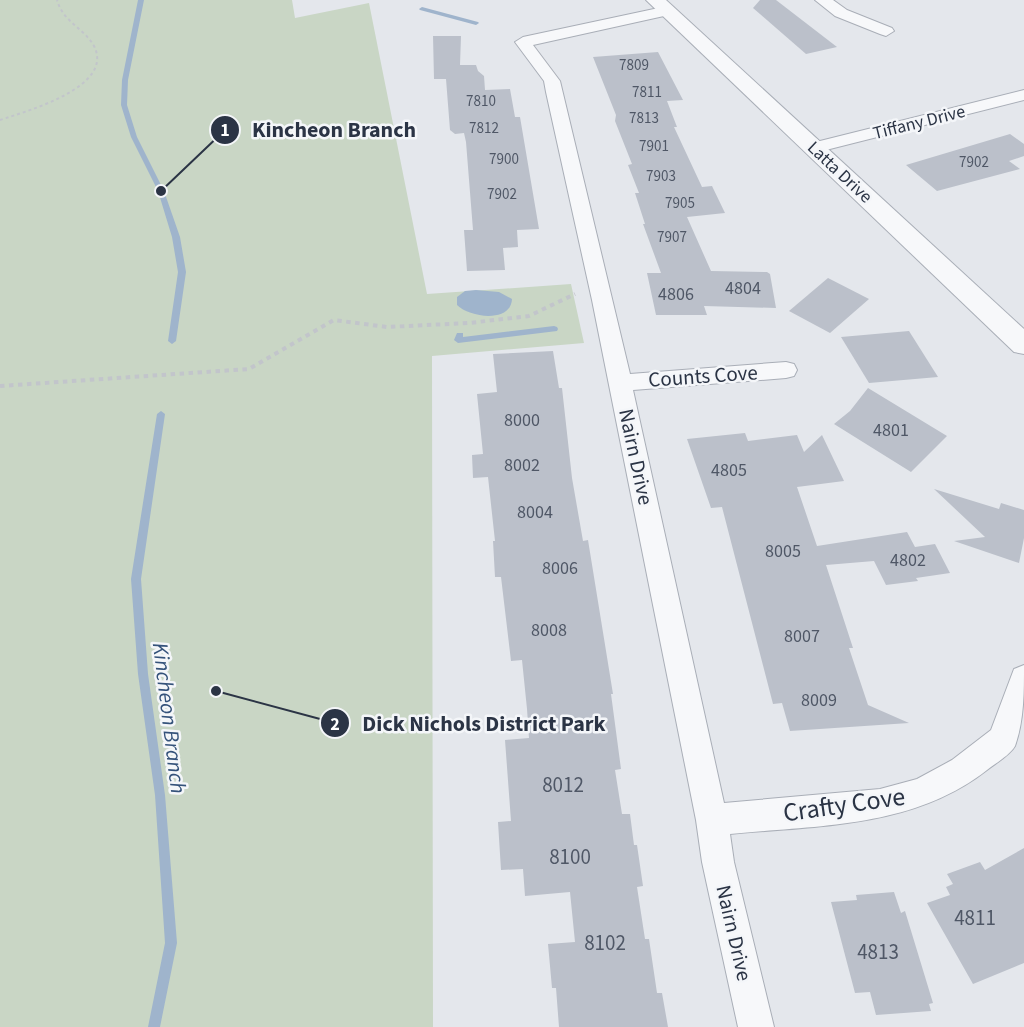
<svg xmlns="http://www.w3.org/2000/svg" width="1024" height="1027" viewBox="0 0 1024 1027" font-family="'Source Sans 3',sans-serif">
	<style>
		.green { fill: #c9d6c5 }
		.water { fill: #9fb4cc }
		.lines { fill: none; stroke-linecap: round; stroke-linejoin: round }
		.stream { fill: #9fb4cc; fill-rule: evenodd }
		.building { fill: #bbc0ca }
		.minor-casing { stroke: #a9aeb7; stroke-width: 2 }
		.tertiary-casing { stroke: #a9aeb7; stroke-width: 2 }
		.path-far1 { stroke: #c2c5cb; stroke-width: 2; stroke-dasharray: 3 3; stroke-linecap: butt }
		.path { stroke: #c2c5cb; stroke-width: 4; stroke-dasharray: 4.5 4.5; stroke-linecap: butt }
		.minor { fill: #f7f8fa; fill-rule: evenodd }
		.tertiary { fill: #f7f8fa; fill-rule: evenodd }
		.labels { text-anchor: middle; stroke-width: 5; stroke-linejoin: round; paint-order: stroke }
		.far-number-label { font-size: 15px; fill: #4f5766 }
		.far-street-label { font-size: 18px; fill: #2b3445; stroke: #f4f6f9 }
		.number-label { font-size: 18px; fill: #4f5766 }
		.street-label { font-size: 21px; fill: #2b3445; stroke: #f4f6f9 }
		.near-number-label { font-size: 21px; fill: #4f5766 }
		.water-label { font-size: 22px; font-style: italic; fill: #34527a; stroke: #f4f6f9 }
		.near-street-label { font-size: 26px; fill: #2b3445; stroke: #f4f6f9 }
		.leader { fill: none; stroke: #2b3445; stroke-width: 2 }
		.callout-dot { fill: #2b3445; stroke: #f4f6f9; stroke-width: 2 }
		.mark-label { font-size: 18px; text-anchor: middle; font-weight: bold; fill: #fff }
		.callout-label { font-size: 22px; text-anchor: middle; font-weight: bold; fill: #2b3445; stroke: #f4f6f9; stroke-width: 5; stroke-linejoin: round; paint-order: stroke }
	</style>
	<rect width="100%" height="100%" fill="#e4e7ec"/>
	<polygon class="green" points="0,0 292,0 295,18 369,3 427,294 571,284 584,343 432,356 433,1027 0,1027"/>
	<path class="water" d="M476 290 499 292 512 299C511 323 470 318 457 305V297L465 291Z"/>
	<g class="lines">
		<g class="stream">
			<polygon points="138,0 144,0 128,80 127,105 137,137 164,191 180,237 186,272 176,341 172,344 168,341 178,272 172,237 158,191 131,137 121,105 122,80"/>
			<polygon points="422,7 478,22 479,23 476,25 420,10 419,9"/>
			<polygon points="554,326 557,327 558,329 557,331 458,343 454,340 457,333 463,333 463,337"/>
			<polygon points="161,411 165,414 141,579 148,674 165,795 177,943 160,1027 148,1027 165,943 155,795 138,674 131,579 157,414"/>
		</g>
	</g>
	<g class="building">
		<polygon points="760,0 776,0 837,47 806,54 753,8"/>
		<polygon points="433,36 461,36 460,65 476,65 478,71 484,76 485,90 510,89 515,117 520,117 539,229 517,230 518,247 503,248 505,270 467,271 464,230 473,230 466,142 464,133 455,134 450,130 446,79 434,79"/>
		<polygon points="658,52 683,100 667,101 677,127 674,127 702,187 712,186 725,213 687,217 711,271 767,272 770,274 776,308 704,306 707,315 656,315 647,273 661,273 643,224 645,224 635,193 639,193 628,165 632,164 615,121 616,115 593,57"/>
		<polygon points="1010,134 1024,144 1024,156 1009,161 1020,169 937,191 906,165"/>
		<polygon points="828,278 869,299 830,333 789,311"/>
		<polygon points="909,331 938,377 869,383 841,337"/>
		<polygon points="553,351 559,388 562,388 572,478 583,541 588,540 613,694 611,694 621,769 615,770 622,814 630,814 634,845 637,845 643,886 637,887 645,939 649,939 657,993 662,993 668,1027 559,1027 556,988 552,988 548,944 575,942 570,892 525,896 523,869 501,870 498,822 511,821 505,740 529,738 527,709 522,660 511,661 501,577 495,577 493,541 495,541 488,477 473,478 472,455 483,454 477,394 497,392 493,354"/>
		<polygon points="868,388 947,436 911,472 834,424 850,411"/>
		<polygon points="745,433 748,441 797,435 804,452 822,435 844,481 797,487 817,546 907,532 915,547 935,544 950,573 916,578 918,581 886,585 874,561 826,565 853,648 849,648 868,705 909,723 790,731 782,703 773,704 722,507 711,508 687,439"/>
		<polygon points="934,489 999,509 1001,503 1024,510 1024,538 1019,563 954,541 985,537"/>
		<polygon points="1024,848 1024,963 973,984 927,903 950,895 946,887 953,884 947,874 980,862 985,870"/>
		<polygon points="894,892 901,913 905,911 933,1003 929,1004 931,1011 876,1015 870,992 855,993 831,902 857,900 856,895"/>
	</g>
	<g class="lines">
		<defs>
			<g id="minor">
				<polygon points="815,0 833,0 847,10 892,28 894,31 886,36 880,34 835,16"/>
				<path d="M668 6 673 8 676 11 673 14 533 45 560 81 630 374 786 362 794 364 797 370 794 376 786 378 633 390 724 803 880 789 917 779 952 760 991 730 1014 669 1024 665C1024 692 1024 721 1015 746 1010 755 996 763 987 770 913 828 820 825 730 834L734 862 774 1027H738L702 862 696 820 592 300 546 92 544 81 515 42 523 37Z"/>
				<polygon points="1024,90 1024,100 814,153 808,152 805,148 808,144"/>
			</g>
			<polygon id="tertiary" points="646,0 666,0 1024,329 1024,354 1014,352"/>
		</defs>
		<use href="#minor" class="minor-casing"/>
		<use href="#tertiary" class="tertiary-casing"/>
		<path class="path-far1" d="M0 120C27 111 115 87 94 46 84 28 63 22 57 0"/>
		<polyline class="path" points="0,386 249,369 334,320 387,327 469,323 529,316 575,294"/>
		<use href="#minor" class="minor"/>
		<use href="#tertiary" class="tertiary"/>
	</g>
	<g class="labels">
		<g class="far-number-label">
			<text x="634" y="70">7809</text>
			<text x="647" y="97">7811</text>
			<text x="481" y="106">7810</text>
			<text x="644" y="123">7813</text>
			<text x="484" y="133">7812</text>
			<text x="654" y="151">7901</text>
			<text x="504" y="164">7900</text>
			<text x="974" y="167">7902</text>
			<text x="661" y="181">7903</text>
			<text x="502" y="199">7902</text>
			<text x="680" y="208">7905</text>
			<text x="672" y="242">7907</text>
		</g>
		<g class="far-street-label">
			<text transform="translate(919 122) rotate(-14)" y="6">Tiffany Drive</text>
			<text transform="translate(840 172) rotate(43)" y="6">Latta Drive</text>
		</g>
		<g class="number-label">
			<text x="743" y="294">4804</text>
			<text x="676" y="300">4806</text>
			<text x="522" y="426">8000</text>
			<text x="891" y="436">4801</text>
			<text x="522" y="471">8002</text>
			<text x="729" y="476">4805</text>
			<text x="535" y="518">8004</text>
			<text x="783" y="557">8005</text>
			<text x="908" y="566">4802</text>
			<text x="560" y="574">8006</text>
			<text x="549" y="636">8008</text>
			<text x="802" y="642">8007</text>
			<text x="819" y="706">8009</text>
		</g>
		<g class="street-label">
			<text transform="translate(703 376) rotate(-4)" y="7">Counts Cove</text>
			<text transform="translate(636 457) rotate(78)" y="7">Nairn Drive</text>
			<text transform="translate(734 933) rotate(77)" y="7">Nairn Drive</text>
		</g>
		<g class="near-number-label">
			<text x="563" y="792">8012</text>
			<text x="570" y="864">8100</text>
			<text x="975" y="925">4811</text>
			<text x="605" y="950">8102</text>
			<text x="878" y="959">4813</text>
		</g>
		<g class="water-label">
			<text transform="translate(170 718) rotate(83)" y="8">Kincheon Branch</text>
		</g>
		<g class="near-street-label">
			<text transform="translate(844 804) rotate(-8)" y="9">Crafty Cove</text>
		</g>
	</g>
	<path class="leader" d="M161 191L225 130M216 691L335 723"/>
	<g class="callout-dot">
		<circle cx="161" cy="191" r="6"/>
		<circle cx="216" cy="691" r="6"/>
		<circle cx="225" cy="130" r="15"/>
		<circle cx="335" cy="723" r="15"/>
	</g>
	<g class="mark-label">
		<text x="225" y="136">1</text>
		<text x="335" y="730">2</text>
	</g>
	<g class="callout-label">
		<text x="334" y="137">Kincheon Branch</text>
		<text x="484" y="731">Dick Nichols District Park</text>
	</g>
</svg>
